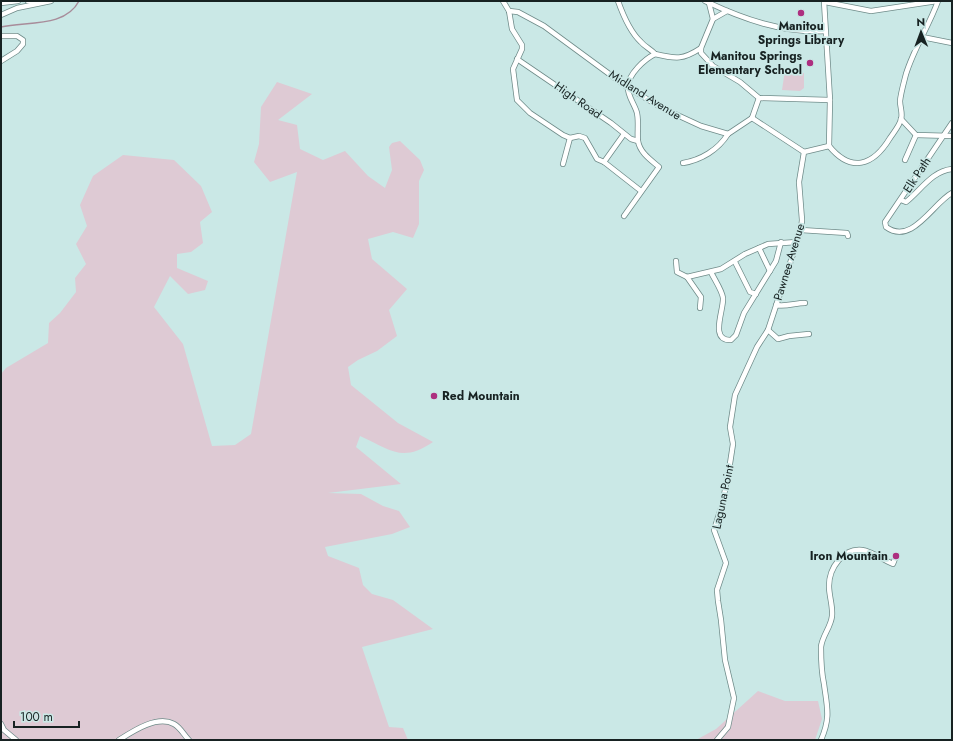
<svg xmlns="http://www.w3.org/2000/svg" width="953" height="741" viewBox="0 0 953 741" font-family="Jost,sans-serif">
	<style>
		.green { fill: #decad4 }
		.lines { fill: none; stroke-linecap: round; stroke-linejoin: round }
		.stream { stroke: #a88c9a; stroke-width: 1.5 }
		.minor-casing { stroke: #6f8b89; stroke-width: 6 }
		.minor { stroke: #fff; stroke-width: 4.5 }
		.poi-dot { fill: #ad2f7f; stroke: #cae8e6; stroke-width: 1.5 }
		.labels { text-anchor: middle; stroke-width: 3.5; stroke-linejoin: round; paint-order: stroke }
		.poi-label { font-size: 12px; font-weight: bold; fill: #172222; stroke: #cae8e6; text-anchor: end }
		.street-label { font-size: 12px; fill: #172222; stroke: #cae8e6 }
	</style>
	<rect width="100%" height="100%" fill="#cae8e6"/>
	<g class="green">
		<polygon points="785,70 804,73 804,88 800,91 782,90"/>
		<path d="M277 82 312 94 278 120 297 125 300 149 323 160 345 151 368 176 385 188 392 170 389 147 392 143 400 141 420 160 424 170 419 181V224L413 238 393 232 368 239 372 259 407 289 389 310 397 336 377 351 358 360 348 367 351 385 398 423 433 442C402 463 391 450 360 436L356 447 401 484 328 493 361 494 383 506 399 511 410 527 392 534 325 547 328 556 359 568 363 585 372 594 393 600 433 629 362 647 389 727 403 728 408 740H1V374L6 368 48 343 49 323 60 313 76 292 75 278 86 264 76 244 87 226 80 205 93 176 123 155 174 160 201 186 212 212 200 222 203 243 191 252 177 254V268L208 281 205 290 188 294 170 276 154 307 183 344 212 446 235 445 251 434 297 172 270 182 254 162 259 144 261 107Z"/>
		<polygon points="758,691 785,701 818,701 822,719 815,740 696,740 716,729"/>
	</g>
	<g class="lines">
		<path class="stream" d="M1 27C26 21 65 28 79 1"/>
		<defs>
			<g id="minor">
				<polyline points="28,1 38,2"/>
				<polyline points="503,1 509,11 512,29 522,45 522,49 513,69 517,100 530,113 563,135 570,138 579,136 585,138 597,159 604,162 641,191"/>
				<path d="M618 1C623 15 630 32 641 42 645 47 651 49 655 54 676 59 683 60 701 48V53L713 66 740 82 759 98 830 100"/>
				<path d="M705 1C743 19 782 33 825 31"/>
				<polyline points="824,1 830,100 829,146"/>
				<polyline points="825,2 871,11 937,1"/>
				<polyline points="1,3 18,1"/>
				<polyline points="509,11 518,12 544,26 627,87 662,108 701,126 728,134 752,118"/>
				<polyline points="1,15 17,8 51,1"/>
				<polyline points="713,19 727,11"/>
				<polyline points="1,36 17,36 23,40 23,44 17,51 1,61"/>
				<polyline points="922,37 952,43"/>
				<polyline points="701,48 713,19 709,3"/>
				<polyline points="517,59 611,123 631,139 638,141"/>
				<polyline points="752,118 804,152"/>
				<polyline points="752,118 759,98"/>
				<polyline points="901,119 916,135 952,136"/>
				<path d="M952 123 885 222 886 227C912 246 933 203 952 193"/>
				<path d="M829 146C851 173 873 166 890 138 894 132 900 125 901 119 903 114 900 107 900 101 901 92 904 82 906 74 914 48 929 26 938 1"/>
				<polyline points="905,160 916,135"/>
				<polyline points="604,162 624,134"/>
				<path d="M683 163C701 160 718 150 728 134"/>
				<polyline points="563,164 570,138"/>
				<path d="M901 200 906 202C921 190 932 171 952 169"/>
				<path d="M624 216 659 167C651 160 640 153 638 141 637 132 639 123 637 113 635 105 627 95 628 87 628 74 645 59 655 54"/>
				<polyline points="801,230 847,233 848,236"/>
				<polyline points="759,248 770,271"/>
				<polyline points="676,261 677,272 687,277 721,269 745,254 768,244 797,242"/>
				<polyline points="735,262 750,292 756,294"/>
				<path d="M711 272C714 279 722 290 723 298 724 310 709 341 731 340L736 335 744 313 776 261 781 242"/>
				<polyline points="687,277 701,297 700,308"/>
				<path d="M776 305C786 307 795 303 805 303"/>
				<polyline points="768,330 778,339 789,336 809,334"/>
				<polyline points="1,724 4,730 16,740"/>
				<path d="M119 740C133 731 157 715 174 724 180 727 184 735 189 740"/>
				<polyline points="717,740 728,727 734,698 725,660 721,620 718,601 717,590 726,563 714,530 722,505 729,470 733,444 730,427 735,395 757,347 768,330 801,230 802,220 799,182 804,152 829,146"/>
				<path d="M821 740C831 717 827 707 824 684 822 675 821 657 821 647 822 636 831 627 832 616 833 606 829 596 829 586 829 568 843 548 862 550 872 551 883 560 893 564L896 556"/>
			</g>
		</defs>
		<use href="#minor" class="minor-casing"/>
		<use href="#minor" class="minor"/>
	</g>
	<g class="poi-dot">
		<circle cx="801" cy="13" r="4"/>
		<circle cx="810" cy="63" r="4"/>
		<circle cx="434" cy="396" r="4"/>
		<circle cx="896" cy="556" r="4"/>
	</g>
	<g class="labels">
		<g class="poi-label">
			<text x="801" y="30" text-anchor="middle">Manitou<tspan x="801" dy="14">Springs Library</tspan></text>
			<text x="802" y="60">Manitou Springs<tspan x="802" dy="14">Elementary School</tspan></text>
			<text x="442" y="400" text-anchor="start">Red Mountain</text>
			<text x="888" y="560">Iron Mountain</text>
		</g>
		<g class="street-label">
			<text transform="translate(645 95) rotate(32)" y="4">Midland Avenue</text>
			<text transform="translate(578 100) rotate(35)" y="4">High Road</text>
			<text transform="translate(917 175) rotate(-57)" y="4">Elk Path</text>
			<text transform="translate(789 262) rotate(-73)" y="4">Pawnee Avenue</text>
			<text transform="translate(723 497) rotate(-78)" y="4">Laguna Point</text>
		</g>
	</g>
	<rect width="953" height="741" fill="none" stroke="#172222" stroke-width="4"/>
	<g transform="translate(921 32) rotate(359)" stroke="#cae8e6" stroke-width="3" paint-order="stroke">
	<path d="M0-3L7 15L0 10L-7 15Z" fill="#172222"/>
	<text y="-6" font-size="11" font-weight="bold" text-anchor="middle" fill="#172222">N</text>
	</g>
	<path d="M14 721v6h65v-6" fill="none" stroke="#172222" stroke-width="2"/>
	<text x="20" y="721" font-size="12" fill="#172222" stroke="#cae8e6" stroke-width="3" paint-order="stroke">100 m</text>
</svg>
